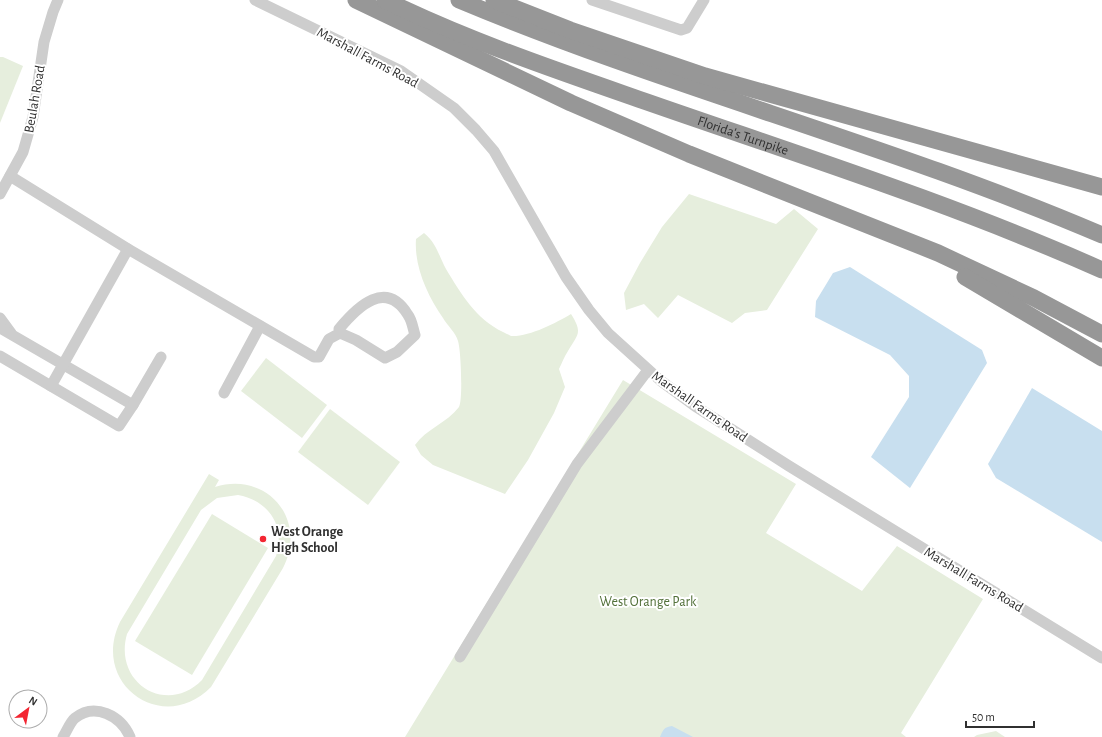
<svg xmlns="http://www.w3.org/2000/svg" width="1102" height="737" viewBox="0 0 1102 737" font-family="'Alegreya Sans',sans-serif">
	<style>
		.green { fill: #e6eedd; fill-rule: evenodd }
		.water { fill: #c8dfef }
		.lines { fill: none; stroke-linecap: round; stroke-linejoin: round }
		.minor { stroke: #cdcdcd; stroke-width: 11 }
		.highway { stroke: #979797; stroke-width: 17 }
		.poi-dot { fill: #f32632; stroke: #fff; stroke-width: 1.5 }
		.labels { text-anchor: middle; stroke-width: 4; stroke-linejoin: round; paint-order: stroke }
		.street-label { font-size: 14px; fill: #303030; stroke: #fff }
		.poi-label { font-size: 14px; font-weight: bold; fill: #303030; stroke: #fff; text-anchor: start }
		.park-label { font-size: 14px; fill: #527039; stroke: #fff }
	</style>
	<rect width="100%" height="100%" fill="#fff"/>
	<g class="green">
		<polygon points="0,57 3,57 23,66 0,123"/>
		<polygon points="689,194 776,224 794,209 818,229 767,310 745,313 732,323 678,295 658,318 644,304 626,310 624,293 640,263 662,227"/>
		<path d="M424 233C437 244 438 254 446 269 461 294 476 319 503 332 505 333 509 335 511 336 529 337 556 323 571 314 583 333 578 334 568 351 564 357 562 363 559 369L565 387 554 413 528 460 505 494 433 465 421 455 415 445C426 429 447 423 459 407 463 400 461 350 458 341 456 333 447 325 443 318 427 295 414 266 416 239Z"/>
		<polygon points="266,358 327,405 302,438 241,391"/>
		<polygon points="623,380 796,484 766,533 862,591 897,546 983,599 901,733 906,737 405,737"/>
		<polygon points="330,409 400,462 368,505 298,452"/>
		<path d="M209 474 219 480 215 487C267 471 308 519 283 568L211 687C163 736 90 684 120 622ZM238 495C268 500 286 526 276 556L202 680C167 716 113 683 127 634L201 510 217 498Z"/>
		<polygon points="212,514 268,548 192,675 135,641"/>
		<polygon points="996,731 1005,737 974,737 977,735"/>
	</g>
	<g class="water">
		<polygon points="850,267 982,350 987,363 910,488 871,457 909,397 909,376 890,355 815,317 816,301 833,273"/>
		<polygon points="1032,388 1102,431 1102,542 996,478 988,464"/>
		<path d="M672 726 693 737H660C663 730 664 727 672 726Z"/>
	</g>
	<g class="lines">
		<g class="minor">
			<polyline points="255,0 401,71 454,108 476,130 494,151 566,277 589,310 608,333 661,381 695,406 789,466 1102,658"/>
			<polyline points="592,0 681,30 687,28 704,0"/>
			<path d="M10 176 128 249 314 357H319L329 339 340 333 356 340 385 358 397 352 415 335C413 329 412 320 408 315 386 279 358 306 339 329L340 333"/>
			<polyline points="0,194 23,152 33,117 44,42 53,12 58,0"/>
			<polyline points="0,318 11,333"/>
			<polyline points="0,328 133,405"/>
			<polyline points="0,356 119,426 133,405 161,357"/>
			<polyline points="51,386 128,249"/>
			<polyline points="224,393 260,326"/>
			<polyline points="460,657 577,464 648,370"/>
			<path d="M63 737C67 731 70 722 75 718 95 702 121 716 130 737"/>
		</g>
		<g class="highway">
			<polyline points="356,0 571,103 689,154 938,253 1034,298 1102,334"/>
			<path id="s1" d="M385 0C469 41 558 71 647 102 799 155 954 204 1102 270"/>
			<path d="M459 0C669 88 892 145 1102 235"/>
			<polyline points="494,0 570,30 705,76 1102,187"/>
			<polyline points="965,277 1102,358"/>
		</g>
	</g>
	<circle class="poi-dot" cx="263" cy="539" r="4"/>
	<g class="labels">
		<g class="street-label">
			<text transform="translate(368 57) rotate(28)" y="5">Marshall Farms Road</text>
			<text transform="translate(34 99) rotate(-80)" y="5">Beulah Road</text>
			<text dy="5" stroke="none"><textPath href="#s1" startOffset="383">Florida's Turnpike</textPath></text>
			<text transform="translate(700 406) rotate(35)" y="5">Marshall Farms Road</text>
			<text transform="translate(974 579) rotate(31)" y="5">Marshall Farms Road</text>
		</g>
		<g class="poi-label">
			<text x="271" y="536">West Orange<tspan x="271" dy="16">High School</tspan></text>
		</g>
		<g class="park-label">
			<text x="648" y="606">West Orange Park</text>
		</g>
	</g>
	<g transform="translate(28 709) rotate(32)"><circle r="19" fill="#ffffff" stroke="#acacac"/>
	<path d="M0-3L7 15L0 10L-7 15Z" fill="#f32632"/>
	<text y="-6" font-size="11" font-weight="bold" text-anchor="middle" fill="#303030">N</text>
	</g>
	<path d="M966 721v6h68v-6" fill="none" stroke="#303030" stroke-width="2"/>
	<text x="972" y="721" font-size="12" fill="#303030" stroke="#ffffff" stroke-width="3" paint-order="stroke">50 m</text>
</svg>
